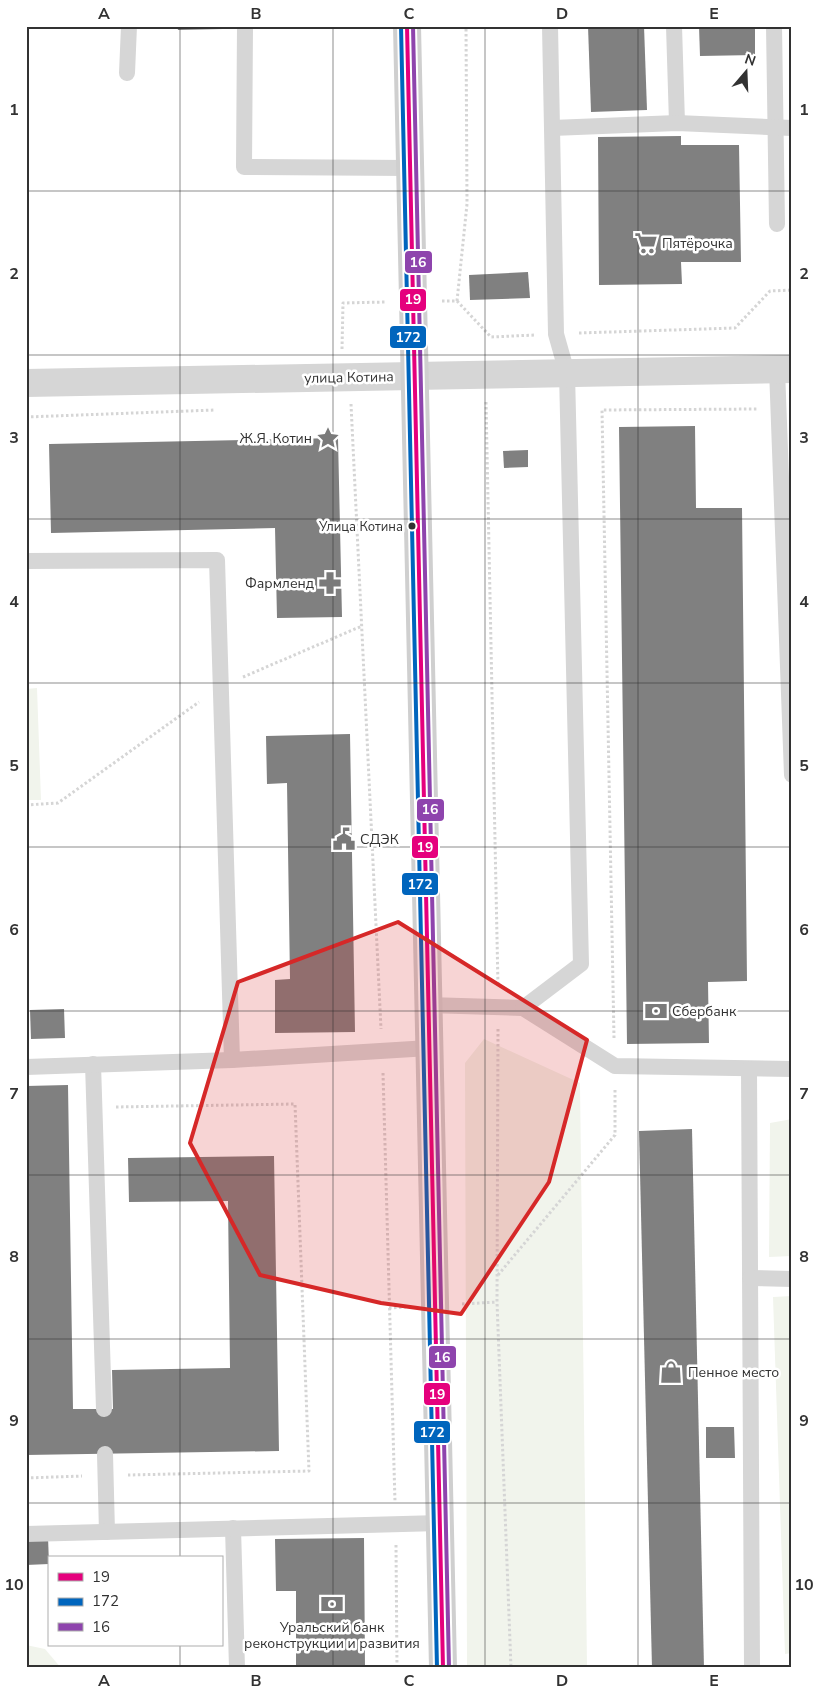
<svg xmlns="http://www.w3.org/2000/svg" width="818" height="1694" viewBox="0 0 818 1694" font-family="'Nunito Sans',sans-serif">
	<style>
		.green { fill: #f1f4ec }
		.building { fill: #808080 }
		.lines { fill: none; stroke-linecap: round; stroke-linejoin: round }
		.path { stroke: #d5d5d5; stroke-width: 3; stroke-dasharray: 2.5 2.5; stroke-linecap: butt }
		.service { stroke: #d6d6d6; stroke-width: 16 }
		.minor { stroke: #d6d6d6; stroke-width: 28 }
		.tertiary { stroke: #d6d6d6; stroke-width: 28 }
		.secondary { stroke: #cfcfcf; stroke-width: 28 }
		.bus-1-casing { stroke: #fff; stroke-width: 8 }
		.bus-2-casing { stroke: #fff; stroke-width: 8 }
		.bus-3-casing { stroke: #fff; stroke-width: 8 }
		.bus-1 { stroke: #e5007d; stroke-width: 4 }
		.bus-2 { stroke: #0065bd; stroke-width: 4 }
		.bus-3 { stroke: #8e44ad; stroke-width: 4 }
		.marked { fill: #d62828; fill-opacity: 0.2; stroke: #d62828; stroke-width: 4; stroke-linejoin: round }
		.grid { fill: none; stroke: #323232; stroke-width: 1; stroke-opacity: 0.55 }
		.bus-dot { fill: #323232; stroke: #fff; stroke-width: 2 }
		.labels { text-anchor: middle; stroke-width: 5; stroke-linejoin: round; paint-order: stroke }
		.bus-label { font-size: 13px; fill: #323232; stroke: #fff; text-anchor: end }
		.poi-label { font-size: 14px; fill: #323232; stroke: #fff; text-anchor: start }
		.street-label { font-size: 14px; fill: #323232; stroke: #fff }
		.line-badge { stroke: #fff; stroke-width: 2 }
		.badge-label { font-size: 14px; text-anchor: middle; font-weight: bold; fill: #fff }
		.neatline { fill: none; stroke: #323232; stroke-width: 2 }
		.grid-label { font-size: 16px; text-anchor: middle; font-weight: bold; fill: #323232 }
	</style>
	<rect width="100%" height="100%" fill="#fff"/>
	<g class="green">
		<polygon points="37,688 41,800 26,800 26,689"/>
		<polygon points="484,1039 580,1083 587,1668 467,1668 465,1063"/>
		<polygon points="792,1119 792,1256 769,1257 770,1123"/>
		<polygon points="792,1296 792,1653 785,1654 773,1297"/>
		<polygon points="26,1645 45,1649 61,1668 26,1668"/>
	</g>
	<g class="building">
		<polygon points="177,26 223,26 223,29 178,30"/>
		<polygon points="588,26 644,26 647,110 591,112"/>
		<polygon points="699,26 755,26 755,55 700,56"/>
		<polygon points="681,136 681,145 739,145 741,262 681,262 682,284 599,285 598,137"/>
		<polygon points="528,272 530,298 470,300 469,275"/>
		<polygon points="695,426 696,508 742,508 747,981 708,982 709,1043 627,1044 619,427"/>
		<polygon points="338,438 342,617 277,618 275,528 51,533 49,444"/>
		<polygon points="528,450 528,467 504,468 503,451"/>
		<polygon points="350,734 355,1032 275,1033 275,980 290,979 287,783 267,784 266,736"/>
		<polygon points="64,1009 65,1038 31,1039 30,1010"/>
		<polygon points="68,1085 73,1409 113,1409 112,1370 230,1368 228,1201 129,1202 128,1158 274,1156 279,1451 26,1455 26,1086"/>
		<polygon points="692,1129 704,1668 652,1668 639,1131"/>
		<polygon points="706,1427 734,1427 735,1458 706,1458"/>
		<polygon points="48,1537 49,1564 26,1565 26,1538"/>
		<polygon points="364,1538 365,1668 296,1668 296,1591 276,1591 275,1539"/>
	</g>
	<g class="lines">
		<g class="path">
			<polyline points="442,301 457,301 491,337 535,335"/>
			<polyline points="457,301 467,204 466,26"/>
			<polyline points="579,333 735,328 770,291 792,290"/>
			<polyline points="342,349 343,303 385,302"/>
			<polyline points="486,402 498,986"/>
			<polyline points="351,404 381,1029"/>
			<polyline points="26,417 215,410"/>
			<polyline points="243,677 362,626"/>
			<polyline points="26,805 58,803 199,702"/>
			<polyline points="498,1029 497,1302 511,1668"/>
			<polyline points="614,1038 602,410 757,409"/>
			<polyline points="383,1073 395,1502"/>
			<polyline points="116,1107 295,1104 309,1471 128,1475"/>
			<polyline points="498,1275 615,1135 615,1089"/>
			<polyline points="462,1304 497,1302"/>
			<polyline points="389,1308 406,1307"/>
			<polyline points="26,1478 82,1476"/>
			<polyline points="396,1545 397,1668"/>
		</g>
		<g class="service">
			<polyline points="245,26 244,167 410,168"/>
			<polyline points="674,26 677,123"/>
			<polyline points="774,26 777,224"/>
			<polyline points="127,73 129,26"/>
			<polyline points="552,128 677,123 792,128"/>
			<polyline points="777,369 792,775"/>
			<polyline points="26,561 217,560 232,1060"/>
			<polyline points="428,1005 523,1008 615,1066 792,1069"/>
			<polyline points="523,1008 581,964 567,373 556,334 550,26"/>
			<polyline points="93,1064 104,1409"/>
			<polyline points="26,1067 232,1060 429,1048"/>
			<polyline points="749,1069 752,1668"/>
			<polyline points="750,1278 792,1279"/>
			<polyline points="105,1454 107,1532"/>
			<polyline points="233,1528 237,1668"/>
			<polyline points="26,1534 440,1523"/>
		</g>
		<polyline class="minor" points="26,383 414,376"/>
		<polyline class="tertiary" points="414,376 792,369"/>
		<polyline class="secondary" points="407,26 443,1668"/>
		<defs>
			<polyline id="bus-1" points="407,26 443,1668"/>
			<polyline id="bus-2" points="401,26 437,1668"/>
			<polyline id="bus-3" points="413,26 449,1668"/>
		</defs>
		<use href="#bus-1" class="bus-1-casing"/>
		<use href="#bus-2" class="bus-2-casing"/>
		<use href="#bus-3" class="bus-3-casing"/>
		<use href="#bus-1" class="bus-1"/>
		<use href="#bus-2" class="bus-2"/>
		<use href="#bus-3" class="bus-3"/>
	</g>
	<path class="marked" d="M398 922 587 1040 549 1182 461 1314 381 1303 260 1275 190 1143 238 982Z"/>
	<path class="grid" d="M180 26V1558M333 26V1668M485 26V1668M638 26V1668M26 191H792M26 355H792M26 519H792M26 683H792M26 847H792M26 1011H792M26 1175H792M26 1339H792M26 1503H792M180 1645V1668"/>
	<defs>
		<symbol id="supermarket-bare" viewBox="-9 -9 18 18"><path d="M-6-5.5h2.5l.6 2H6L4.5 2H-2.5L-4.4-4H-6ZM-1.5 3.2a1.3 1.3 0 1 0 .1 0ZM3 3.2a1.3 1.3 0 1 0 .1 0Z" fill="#7a7a7a" stroke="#fff" stroke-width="2.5" paint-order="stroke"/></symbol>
		<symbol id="sight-bare" viewBox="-9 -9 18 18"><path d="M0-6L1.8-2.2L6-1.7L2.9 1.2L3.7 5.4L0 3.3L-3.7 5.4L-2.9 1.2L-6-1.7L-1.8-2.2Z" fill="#7a7a7a" stroke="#fff" stroke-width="2.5" paint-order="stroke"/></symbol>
		<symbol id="pharmacy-bare" viewBox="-9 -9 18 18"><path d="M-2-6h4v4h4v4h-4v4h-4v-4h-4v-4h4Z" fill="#7a7a7a" stroke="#fff" stroke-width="2.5" paint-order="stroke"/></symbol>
		<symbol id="civic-bare" viewBox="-9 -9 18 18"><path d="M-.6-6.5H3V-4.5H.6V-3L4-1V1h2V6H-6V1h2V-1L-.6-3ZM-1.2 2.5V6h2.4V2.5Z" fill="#7a7a7a" stroke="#fff" stroke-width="2.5" paint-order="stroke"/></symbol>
		<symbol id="bank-bare" viewBox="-9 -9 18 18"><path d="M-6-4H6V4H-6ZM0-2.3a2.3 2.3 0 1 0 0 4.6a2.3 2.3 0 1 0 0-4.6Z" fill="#7a7a7a" stroke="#fff" stroke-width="2.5" paint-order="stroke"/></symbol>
		<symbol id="shop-bare" viewBox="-9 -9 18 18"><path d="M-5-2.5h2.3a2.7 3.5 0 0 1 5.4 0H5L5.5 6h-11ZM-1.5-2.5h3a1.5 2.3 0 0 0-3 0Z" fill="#7a7a7a" stroke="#fff" stroke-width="2.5" paint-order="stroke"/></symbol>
	</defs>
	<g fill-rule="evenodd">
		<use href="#supermarket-bare" x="630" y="227" width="32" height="32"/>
		<use href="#sight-bare" x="312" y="422" width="32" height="32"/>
		<use href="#pharmacy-bare" x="314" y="567" width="32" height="32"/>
		<use href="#civic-bare" x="328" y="823" width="32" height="32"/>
		<use href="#bank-bare" x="640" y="995" width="32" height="32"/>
		<use href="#shop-bare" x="655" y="1356" width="32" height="32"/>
		<use href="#bank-bare" x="316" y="1588" width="32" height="32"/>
	</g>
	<circle class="bus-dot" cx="412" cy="526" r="4.5"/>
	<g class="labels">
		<g class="bus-label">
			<text x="403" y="531">Улица Котина</text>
		</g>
		<g class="poi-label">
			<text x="662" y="248">Пятёрочка</text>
			<text x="312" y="443" text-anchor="end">Ж.Я. Котин</text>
			<text x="314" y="588" text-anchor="end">Фармленд</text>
			<text x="360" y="844">СДЭК</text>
			<text x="672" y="1016">Сбербанк</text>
			<text x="688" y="1377">Пенное место</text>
			<text x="332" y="1632" text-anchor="middle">Уральский банк<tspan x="332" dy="16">реконструкции и развития</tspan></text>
		</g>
		<g class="street-label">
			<text transform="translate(349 377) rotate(-1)" y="5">улица Котина</text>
		</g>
	</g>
	<g class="line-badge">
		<rect x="404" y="250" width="29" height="24" rx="5" fill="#8e44ad"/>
		<rect x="399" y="288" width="28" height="24" rx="5" fill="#e5007d"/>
		<rect x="389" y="325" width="38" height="24" rx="5" fill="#0065bd"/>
		<rect x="416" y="798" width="29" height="24" rx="5" fill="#8e44ad"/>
		<rect x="411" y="835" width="28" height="24" rx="5" fill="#e5007d"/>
		<rect x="401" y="872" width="38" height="24" rx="5" fill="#0065bd"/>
		<rect x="428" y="1345" width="29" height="24" rx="5" fill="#8e44ad"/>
		<rect x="423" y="1382" width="28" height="24" rx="5" fill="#e5007d"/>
		<rect x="413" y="1420" width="38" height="24" rx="5" fill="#0065bd"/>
	</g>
	<g class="badge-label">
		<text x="418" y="267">16</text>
		<text x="413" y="304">19</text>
		<text x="408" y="342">172</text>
		<text x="430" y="814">16</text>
		<text x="425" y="852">19</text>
		<text x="420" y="889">172</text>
		<text x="442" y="1362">16</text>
		<text x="437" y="1399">19</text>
		<text x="432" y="1437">172</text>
	</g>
	<rect width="818" height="1694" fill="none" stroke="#ffffff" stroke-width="55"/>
	<rect x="48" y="1556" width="175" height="90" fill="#ffffff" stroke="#adadad"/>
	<rect x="58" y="1573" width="25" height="8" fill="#e5007d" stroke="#adadad"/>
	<text x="92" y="1582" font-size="15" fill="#323232">19</text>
	<rect x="58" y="1598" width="25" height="8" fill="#0065bd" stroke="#adadad"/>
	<text x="92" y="1606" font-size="15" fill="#323232">172</text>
	<rect x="58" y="1623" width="25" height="8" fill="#8e44ad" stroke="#adadad"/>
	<text x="92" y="1632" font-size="15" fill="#323232">16</text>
	<g transform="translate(746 72) rotate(19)" stroke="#ffffff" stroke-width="4" paint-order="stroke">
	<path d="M0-4L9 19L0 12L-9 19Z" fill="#323232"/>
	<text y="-8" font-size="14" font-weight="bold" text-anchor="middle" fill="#323232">N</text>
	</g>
	<rect x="28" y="28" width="762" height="1638" class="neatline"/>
	<g class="grid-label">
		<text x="104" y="19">A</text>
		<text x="256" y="19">B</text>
		<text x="409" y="19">C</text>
		<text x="562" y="19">D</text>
		<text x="714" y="19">E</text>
		<text x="14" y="115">1</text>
		<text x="804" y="115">1</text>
		<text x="14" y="279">2</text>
		<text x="804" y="279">2</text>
		<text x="14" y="443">3</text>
		<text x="804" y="443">3</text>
		<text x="14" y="607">4</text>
		<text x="804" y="607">4</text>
		<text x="14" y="771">5</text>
		<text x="804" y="771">5</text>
		<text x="14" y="935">6</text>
		<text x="804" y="935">6</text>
		<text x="14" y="1099">7</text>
		<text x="804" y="1099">7</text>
		<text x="14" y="1262">8</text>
		<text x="804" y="1262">8</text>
		<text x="14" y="1426">9</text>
		<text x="804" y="1426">9</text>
		<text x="14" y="1590">10</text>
		<text x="804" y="1590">10</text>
		<text x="104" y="1686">A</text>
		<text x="256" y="1686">B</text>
		<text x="409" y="1686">C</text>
		<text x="562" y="1686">D</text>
		<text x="714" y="1686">E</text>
	</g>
</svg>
